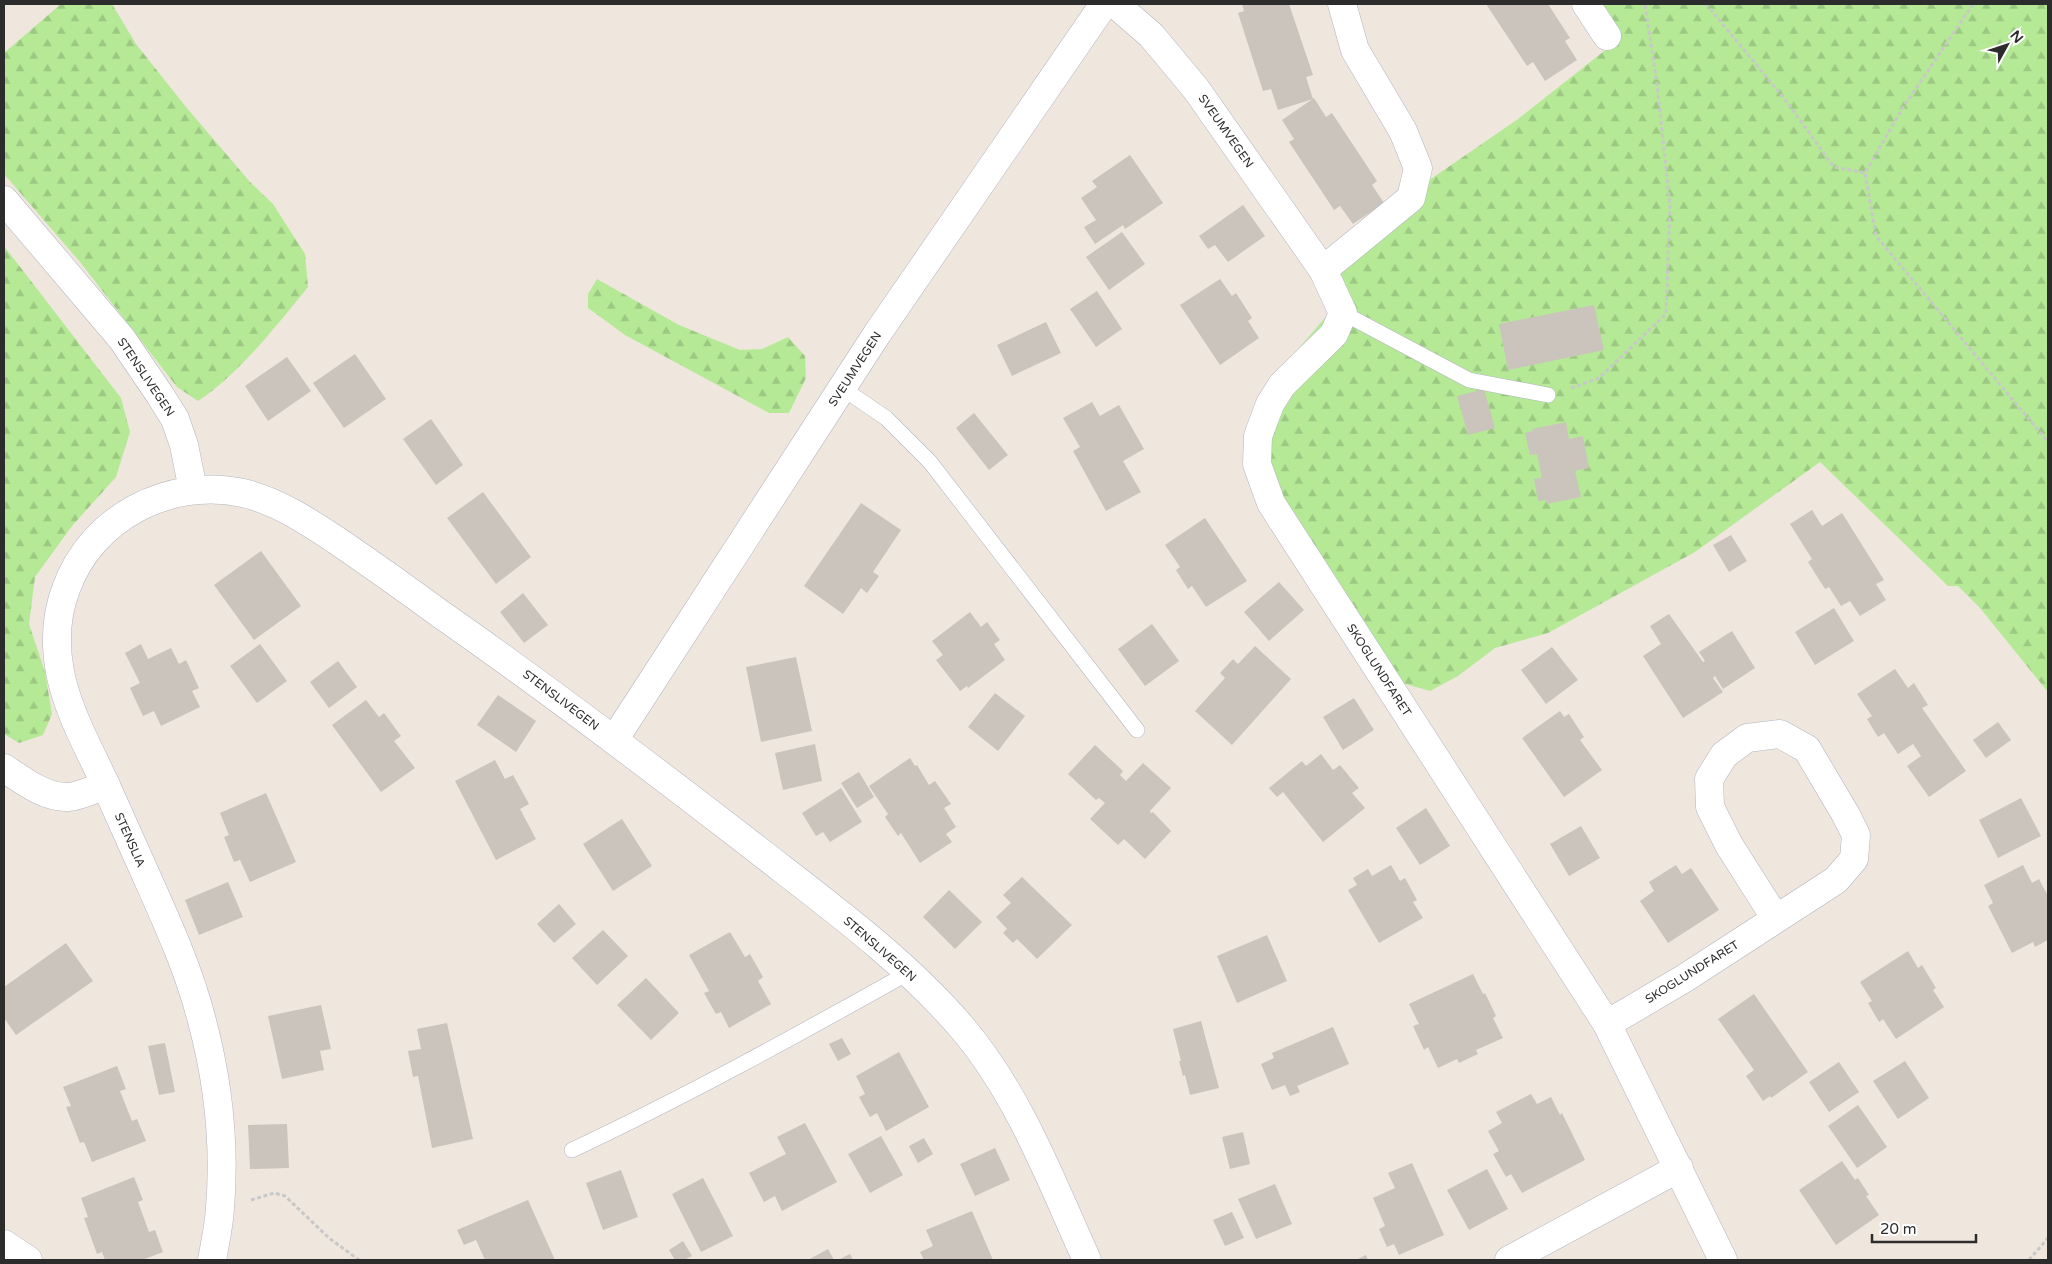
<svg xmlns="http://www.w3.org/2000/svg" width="2052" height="1264" viewBox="0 0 2052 1264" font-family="'Varela Round',sans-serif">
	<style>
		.forest { fill: url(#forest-firs) }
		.building { fill: #cac4bd }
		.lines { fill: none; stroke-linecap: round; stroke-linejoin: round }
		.lane-casing { stroke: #b2b5c1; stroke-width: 16 }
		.street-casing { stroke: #b2b5c1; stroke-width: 29 }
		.path { stroke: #c8c8c8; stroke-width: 3; stroke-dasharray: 4 2.5; stroke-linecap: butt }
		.lane { stroke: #fff; stroke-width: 15 }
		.street { stroke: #fff; stroke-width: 28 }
		.labels { text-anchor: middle; stroke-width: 4.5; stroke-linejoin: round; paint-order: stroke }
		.street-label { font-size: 12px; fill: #2c2c2c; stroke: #fff }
	</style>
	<defs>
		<pattern id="forest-firs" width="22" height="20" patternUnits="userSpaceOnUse" patternTransform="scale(1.25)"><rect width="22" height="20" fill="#b5e996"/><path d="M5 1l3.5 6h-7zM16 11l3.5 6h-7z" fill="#9cc881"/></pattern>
	</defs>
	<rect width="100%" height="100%" fill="#efe7de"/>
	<g class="forest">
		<path d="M61 4H112L136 44 186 107 250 182 273 204 305 254 308 287C277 325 240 373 198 401L177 387 80 262 4 174V53Z"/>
		<polygon points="1593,4 2048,4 2048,692 1980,608 1958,586 1948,586 1820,462 1695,552 1548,633 1495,648 1458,676 1430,691 1385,678 1250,446 1268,384 1330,312 1324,267 1425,183 1518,119 1608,48"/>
		<polygon points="4,246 121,398 130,432 116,477 72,526 35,577 29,624 45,672 52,714 43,735 19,743 4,734"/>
		<polygon points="597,279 679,325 740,350 762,349 788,337 805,356 806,378 789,413 769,413 625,335 588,308 588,294"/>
	</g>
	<g class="building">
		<polygon points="1242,4 1289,4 1313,75 1306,77 1313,99 1278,110 1271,89 1263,91 1238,13 1244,11"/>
		<polygon points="1486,4 1548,4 1570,38 1565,41 1577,60 1545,81 1533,62 1527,66"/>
		<polygon points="1314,98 1326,117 1332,113 1377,181 1372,185 1384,203 1353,224 1340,206 1334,210 1289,142 1294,139 1282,120"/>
		<polygon points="1130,155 1163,203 1125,229 1123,225 1095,244 1084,227 1096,220 1081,198 1097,187 1092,181"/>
		<polygon points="1243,205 1265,236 1228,262 1215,245 1208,249 1199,236"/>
		<polygon points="1122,232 1145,264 1109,290 1086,257"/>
		<polygon points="1220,279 1232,296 1236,293 1252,318 1248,321 1259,338 1220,365 1180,305"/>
		<polygon points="1097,291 1122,329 1096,347 1070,309"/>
		<polygon points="1594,305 1604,350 1508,370 1499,324"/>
		<polygon points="1046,322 1061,353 1012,376 997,345"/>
		<polygon points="355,354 386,399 344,428 313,383"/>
		<polygon points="287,357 311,391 268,421 245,386"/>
		<polygon points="1484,389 1495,428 1468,435 1457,396"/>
		<polygon points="1092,402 1100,416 1119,405 1144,449 1123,461 1141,492 1106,511 1073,451 1080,447 1063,418"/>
		<polygon points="974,413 1008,455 989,470 956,428"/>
		<polygon points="431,419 463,465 436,485 403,439"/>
		<polygon points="1566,422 1569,439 1583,436 1589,468 1575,471 1581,497 1547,504 1546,500 1538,501 1534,479 1542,478 1537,454 1530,455 1525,433 1533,431 1532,429"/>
		<polygon points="483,492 531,557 496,584 447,518"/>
		<polygon points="861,503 901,530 873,572 879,576 867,593 861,588 843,614 804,586"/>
		<polygon points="1812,510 1822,526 1842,513 1884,580 1876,584 1886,600 1860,616 1850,601 1841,606 1829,587 1825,589 1808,562 1812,559 1790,524"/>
		<polygon points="1205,518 1247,581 1206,607 1192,586 1188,589 1176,570 1180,567 1165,545"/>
		<polygon points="1731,535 1747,561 1729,572 1713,545"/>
		<polygon points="261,551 301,606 254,640 214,585"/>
		<polygon points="1279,582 1304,610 1269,641 1244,612"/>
		<polygon points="523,593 548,625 524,643 500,612"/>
		<polygon points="1834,608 1854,641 1815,665 1795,632"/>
		<polygon points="970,612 981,627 987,622 1000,640 994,644 1005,660 968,688 967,686 960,691 936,660 943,655 932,641"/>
		<polygon points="1669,614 1703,662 1705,661 1699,652 1732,631 1755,668 1723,689 1715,676 1713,678 1723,692 1683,718 1643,656 1661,644 1650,626"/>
		<polygon points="1152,624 1179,661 1145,686 1118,649"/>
		<polygon points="141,644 148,659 171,648 179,664 186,660 199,688 192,691 200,707 161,726 154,711 143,716 130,688 140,683 125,653"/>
		<polygon points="260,644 287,681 257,703 230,666"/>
		<polygon points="1255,646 1291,679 1232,745 1195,711 1225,678 1220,673 1233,659 1238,664"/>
		<polygon points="1552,647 1578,680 1546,704 1521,670"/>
		<polygon points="796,657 812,731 761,742 746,667"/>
		<polygon points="338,661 357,687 329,708 310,682"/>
		<polygon points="1895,669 1908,688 1914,683 1928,705 1922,708 1966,771 1929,797 1907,766 1921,756 1913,744 1898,754 1884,733 1878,737 1867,719 1872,716 1857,694"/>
		<polygon points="995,693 1025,716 998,751 968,727"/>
		<polygon points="498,695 536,721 516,752 477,725"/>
		<polygon points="1354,698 1374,730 1343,750 1323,717"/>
		<polygon points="366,700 379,717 384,713 401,736 394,741 415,768 381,792 332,725"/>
		<polygon points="1560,711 1564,717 1569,714 1584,737 1580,740 1602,770 1564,797 1522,738"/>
		<polygon points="1998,722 2011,740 1986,758 1973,740"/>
		<polygon points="815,744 822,781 783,790 775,753"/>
		<polygon points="1095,745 1123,771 1120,775 1126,781 1143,763 1171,788 1150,811 1151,813 1153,812 1171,831 1145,859 1124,839 1118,845 1090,819 1105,803 1099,798 1096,800 1068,774"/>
		<polygon points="1321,754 1333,770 1340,765 1359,788 1352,793 1365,808 1323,842 1283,792 1277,797 1269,788 1302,761 1306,766"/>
		<polygon points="910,758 915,766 917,765 929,785 935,781 951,804 944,808 956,827 946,834 952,842 920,863 901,833 898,836 885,817 888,814 869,786"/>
		<polygon points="495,760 505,779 513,775 529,804 520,809 536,839 496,860 455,781"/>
		<polygon points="859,772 874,797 857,808 841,783"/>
		<polygon points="841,788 862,822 830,842 823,832 816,836 802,813"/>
		<polygon points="266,793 296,862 250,882 240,860 234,862 224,837 229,835 220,813"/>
		<polygon points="2021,798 2041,836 1998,858 1979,820"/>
		<polygon points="1426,808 1450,846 1420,865 1396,828"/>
		<polygon points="622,819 652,866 613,891 583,844"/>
		<polygon points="1581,826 1600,858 1569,876 1550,844"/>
		<polygon points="1391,865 1400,881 1405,878 1417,900 1413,902 1423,918 1379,943 1348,890 1357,885 1353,878 1368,869 1372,876"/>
		<polygon points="1676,865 1682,874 1691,868 1719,910 1668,943 1640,901 1654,891 1649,882"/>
		<polygon points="2023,865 2032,883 2039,879 2048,896 2048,940 2035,947 2033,942 2012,953 1988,906 1993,903 1984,885"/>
		<polygon points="1022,877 1072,925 1037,959 1017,939 1013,943 1003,933 1007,929 996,917 1011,903 1003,895"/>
		<polygon points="228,882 243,917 199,935 185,900"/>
		<polygon points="949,890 982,922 955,949 923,917"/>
		<polygon points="559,904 576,924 554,943 537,924"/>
		<polygon points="603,930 628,956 597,985 572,958"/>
		<polygon points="730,932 745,957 750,954 763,977 758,981 771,1004 729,1028 721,1012 716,1014 704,993 709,991 689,955"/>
		<polygon points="1267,935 1287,981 1237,1003 1217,956"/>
		<polygon points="66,943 93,981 16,1035 4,1018 4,987"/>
		<polygon points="1908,951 1918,968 1922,965 1936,988 1933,990 1944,1007 1896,1039 1883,1019 1879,1022 1868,1003 1872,1001 1860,982"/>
		<polygon points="1473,974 1483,994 1485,993 1496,1016 1493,1018 1503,1038 1476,1050 1478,1054 1459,1063 1457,1059 1438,1068 1428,1047 1424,1050 1413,1026 1419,1024 1409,1004"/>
		<polygon points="646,978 679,1013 651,1040 617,1005"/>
		<polygon points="1754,994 1808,1072 1771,1098 1770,1096 1763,1101 1746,1076 1754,1070 1718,1019"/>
		<polygon points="321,1005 331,1049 320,1051 324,1070 282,1079 268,1016"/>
		<polygon points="1201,1021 1219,1088 1190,1095 1185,1075 1183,1076 1179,1061 1181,1061 1173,1029"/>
		<polygon points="447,1023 473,1139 432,1148 418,1076 413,1077 408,1051 421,1049 417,1029"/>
		<polygon points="1333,1027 1349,1064 1297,1086 1300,1092 1290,1096 1285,1085 1272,1090 1261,1064 1274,1058 1272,1053"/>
		<polygon points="842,1038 851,1054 838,1061 829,1044"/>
		<polygon points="165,1043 175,1092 159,1095 148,1046"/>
		<polygon points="899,1052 929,1107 886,1131 877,1113 870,1117 859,1097 865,1094 856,1076"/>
		<polygon points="1905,1061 1929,1098 1898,1119 1873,1081"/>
		<polygon points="1839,1062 1859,1092 1829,1112 1809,1082"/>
		<polygon points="117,1066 126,1089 120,1091 132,1121 137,1119 146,1141 92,1162 84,1142 80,1143 66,1107 71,1106 63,1087"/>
		<polygon points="1531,1094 1537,1104 1551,1097 1560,1115 1562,1113 1585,1160 1522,1193 1511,1174 1506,1177 1493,1154 1499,1151 1488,1131 1502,1123 1496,1112"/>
		<polygon points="1858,1105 1887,1147 1857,1168 1828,1126"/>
		<polygon points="805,1123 837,1182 782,1211 775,1196 764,1202 749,1173 786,1154 777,1137"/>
		<polygon points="287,1124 289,1168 250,1169 248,1125"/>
		<polygon points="1243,1132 1250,1164 1230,1169 1222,1137"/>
		<polygon points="881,1136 903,1175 870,1193 848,1154"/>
		<polygon points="924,1138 933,1154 918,1163 909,1146"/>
		<polygon points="995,1148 1010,1180 975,1196 960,1164"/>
		<polygon points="1842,1161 1855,1180 1858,1178 1869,1195 1866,1196 1879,1215 1836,1245 1799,1190"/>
		<polygon points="1412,1163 1444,1235 1399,1255 1394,1244 1387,1247 1379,1229 1385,1226 1373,1198 1395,1188 1388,1173"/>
		<polygon points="1487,1169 1508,1209 1469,1230 1447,1190"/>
		<polygon points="621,1170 638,1217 603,1230 586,1183"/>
		<polygon points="134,1177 143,1200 138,1202 149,1232 155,1230 163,1252 142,1260 105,1260 102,1252 97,1254 84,1218 88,1217 81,1198"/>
		<polygon points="703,1178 733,1236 701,1252 672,1194"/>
		<polygon points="1275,1184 1292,1224 1256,1239 1238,1199"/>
		<polygon points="528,1200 555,1260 485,1260 476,1240 464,1245 457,1230"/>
		<polygon points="972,1211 993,1260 924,1260 920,1252 933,1246 926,1230"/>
		<polygon points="1232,1212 1244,1238 1225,1246 1213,1220"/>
		<polygon points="683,1241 692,1256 684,1260 675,1260 669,1250"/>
		<polygon points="828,1249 834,1260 808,1260"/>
		<polygon points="850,1254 853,1260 838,1260"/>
		<polygon points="1366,1255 1368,1260 1356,1260"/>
	</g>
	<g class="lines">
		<defs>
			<g id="lane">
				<polyline points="1343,313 1469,380 1548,395"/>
				<polyline points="842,388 886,418 930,462 1137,730"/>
				<path d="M572 1150C687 1096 797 1035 908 973"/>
			</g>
			<g id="street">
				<polyline points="1115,4 1151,35 1196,89 1323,270 1343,313 1334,334 1282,385 1270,404 1258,436 1257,464 1271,503 1607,1024 1723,1260"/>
				<polyline points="1586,4 1607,36"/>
				<polyline points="4,200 122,339 160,395 175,419 184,445 193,490"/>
				<polyline points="1323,270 1411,198 1418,168 1403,131 1355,50 1342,4"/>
				<polyline points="614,740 877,334 1104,4"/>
				<path d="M4 768C22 780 45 798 68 797 81 796 94 789 106 785"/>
				<polyline points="1607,1024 1685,978 1836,880 1854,859 1856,835 1846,815 1807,749 1780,734 1747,738 1724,755 1709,779 1710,807 1729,845 1776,919"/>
				<polyline points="4,1244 28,1260"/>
				<path d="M212 1260C215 1243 219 1226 220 1208 225 1147 218 1081 202 1021 189 970 167 922 146 875 133 846 120 817 107 788 90 750 68 713 60 672 55 645 56 615 66 589 91 518 169 477 243 493 277 501 307 521 336 540 371 564 405 588 439 613 545 687 648 765 750 844 823 901 904 959 964 1030 1020 1097 1051 1181 1087 1260"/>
				<polyline points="1509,1260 1679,1168"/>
			</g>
		</defs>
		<use href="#lane" class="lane-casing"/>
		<use href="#street" class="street-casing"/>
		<g class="path">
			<polyline points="1706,4 1783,97 1834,167 1865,173"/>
			<polyline points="1973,4 1902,109 1865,173 1876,236 2048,442"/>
			<polyline points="1571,388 1599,378 1666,314 1670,206 1657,84 1645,4"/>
			<polyline points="251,1200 274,1193 285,1196 329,1238 359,1260"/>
			<polyline points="2029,1260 2048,1238"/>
		</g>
		<use href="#lane" class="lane"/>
		<use href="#street" class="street"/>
	</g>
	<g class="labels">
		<g class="street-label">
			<text transform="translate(1226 131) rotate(55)" y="4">SVEUMVEGEN</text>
			<text transform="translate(855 369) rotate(-57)" y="4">SVEUMVEGEN</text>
			<text transform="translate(146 377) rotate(56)" y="4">STENSLIVEGEN</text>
			<text transform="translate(1379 670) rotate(57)" y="4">SKOGLUNDFARET</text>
			<text transform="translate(561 700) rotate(37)" y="4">STENSLIVEGEN</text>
			<text transform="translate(130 840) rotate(66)" y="4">STENSLIA</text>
			<text transform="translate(880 949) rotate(41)" y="4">STENSLIVEGEN</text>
			<text transform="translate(1692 972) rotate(-32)" y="4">SKOGLUNDFARET</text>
		</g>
	</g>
	<rect width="2052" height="1264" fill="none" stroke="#2c2c2c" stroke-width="10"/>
	<g transform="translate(2007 45) rotate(50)" stroke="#ffffff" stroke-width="4" paint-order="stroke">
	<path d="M0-4L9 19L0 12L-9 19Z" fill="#2c2c2c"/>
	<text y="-8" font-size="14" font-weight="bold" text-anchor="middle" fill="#2c2c2c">N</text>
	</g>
	<path d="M1872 1234v8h104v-8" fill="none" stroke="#2c2c2c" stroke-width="2.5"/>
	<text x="1880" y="1234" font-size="15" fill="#2c2c2c" stroke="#ffffff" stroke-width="4" paint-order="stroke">20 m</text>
</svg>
